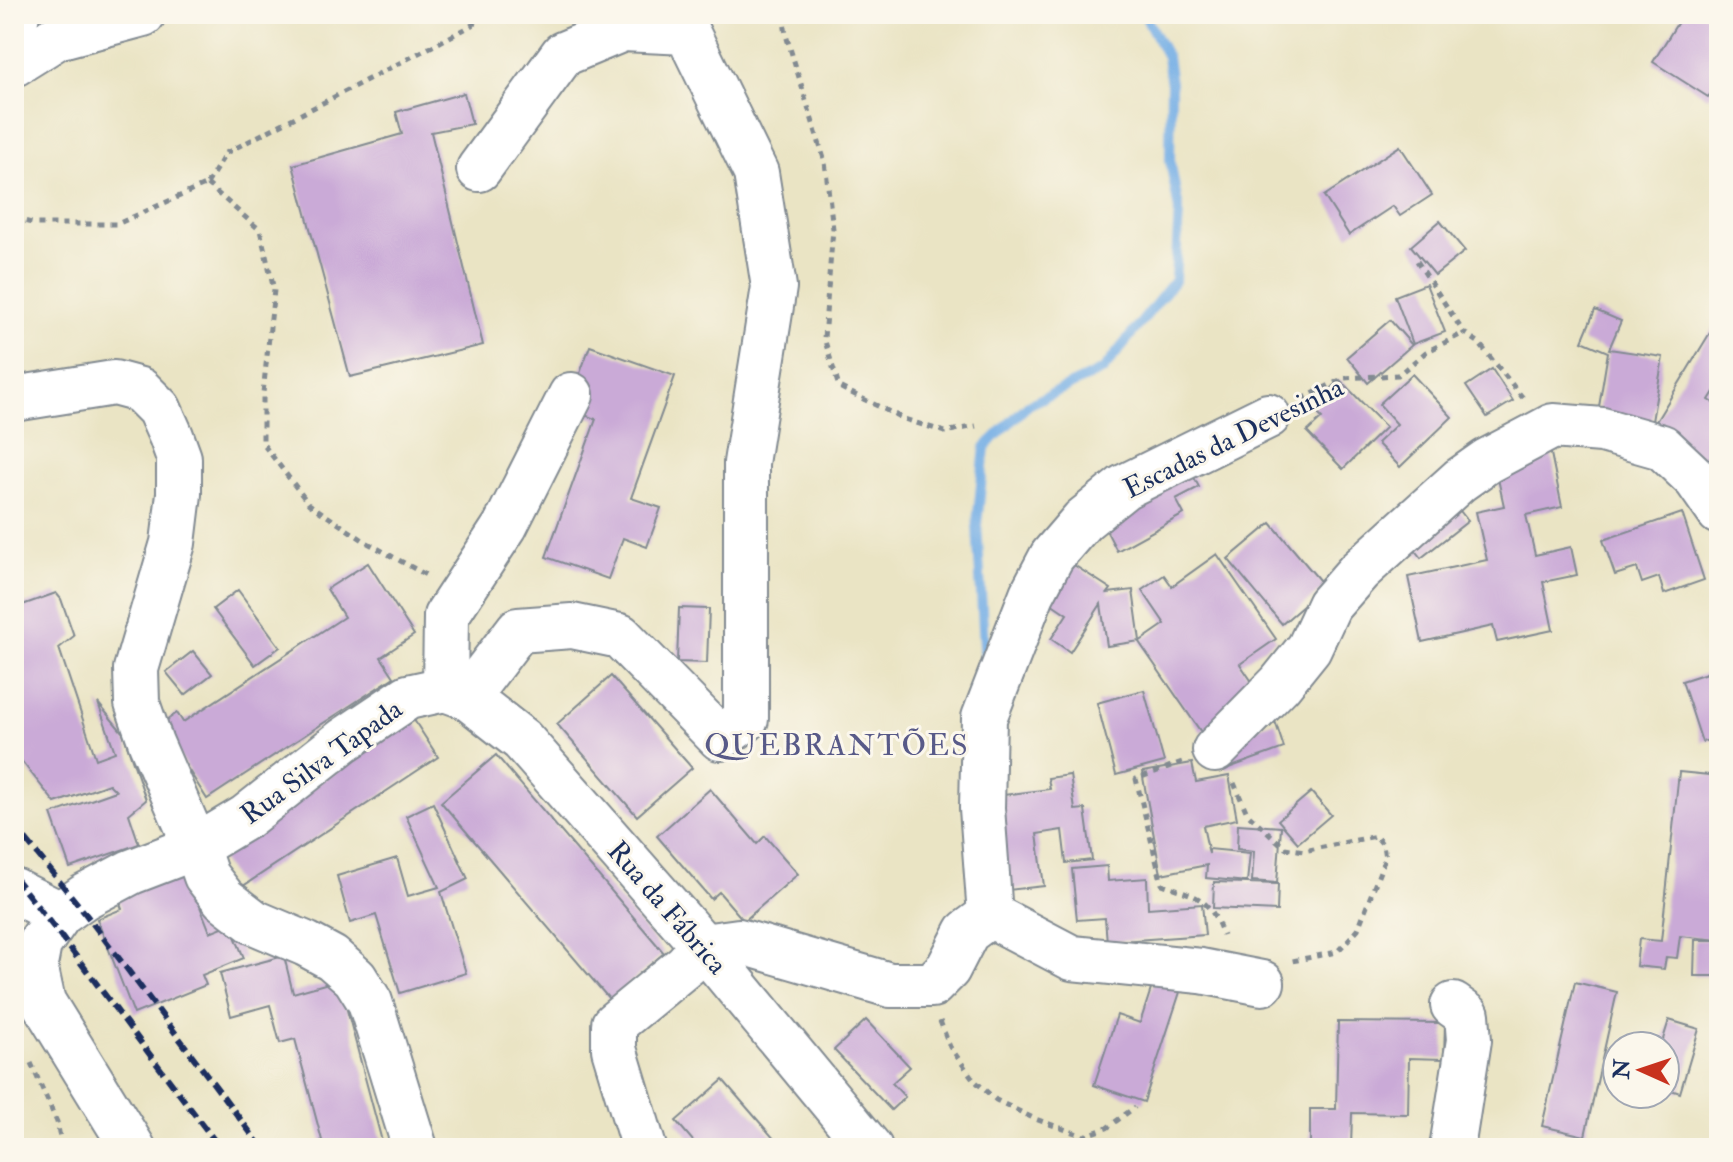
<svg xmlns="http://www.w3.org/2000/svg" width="1733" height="1162" viewBox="0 0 1733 1162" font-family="'IM FELL Double Pica',serif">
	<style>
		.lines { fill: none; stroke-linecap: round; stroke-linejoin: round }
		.stream { stroke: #75aee5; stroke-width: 10 }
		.building { fill: #caaad7 }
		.minor-casing { stroke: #828a91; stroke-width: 48 }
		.path { stroke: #828a91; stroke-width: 5; stroke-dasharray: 6 6; stroke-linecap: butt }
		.minor { stroke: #fff; stroke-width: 44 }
		.rail { stroke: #1b2f5e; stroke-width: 6; stroke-dasharray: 12 6; stroke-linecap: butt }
		.labels { text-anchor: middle; stroke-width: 6; stroke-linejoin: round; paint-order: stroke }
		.street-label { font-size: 28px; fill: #1b2f5e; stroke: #fbf7ec }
		.neighbourhood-label { font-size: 30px; letter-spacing: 2px; fill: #585a88; stroke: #fbf7ec }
	</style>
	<rect width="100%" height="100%" fill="#fbf7ec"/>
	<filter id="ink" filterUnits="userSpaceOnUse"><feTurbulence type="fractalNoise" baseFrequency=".0125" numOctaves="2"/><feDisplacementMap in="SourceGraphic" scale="16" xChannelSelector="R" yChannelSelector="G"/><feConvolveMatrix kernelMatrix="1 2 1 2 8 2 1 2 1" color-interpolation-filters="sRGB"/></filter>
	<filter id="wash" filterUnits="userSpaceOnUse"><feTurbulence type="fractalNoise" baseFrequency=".006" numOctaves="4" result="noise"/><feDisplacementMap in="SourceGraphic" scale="32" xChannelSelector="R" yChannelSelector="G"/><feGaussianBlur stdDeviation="1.8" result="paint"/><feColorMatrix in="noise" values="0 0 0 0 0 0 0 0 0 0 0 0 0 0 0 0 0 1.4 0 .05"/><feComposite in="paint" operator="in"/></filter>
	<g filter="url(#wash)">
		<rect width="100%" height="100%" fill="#eae4c4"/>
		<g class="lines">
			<polyline class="stream" points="985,662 977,524 985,447 1028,405 1103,370 1175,280 1179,210 1170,160 1171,84 1167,57 1144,14"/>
		</g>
		<g id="blocks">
			<g class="building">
				<polygon points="1683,14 1719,14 1719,96 1712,92 1708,97 1653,62"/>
				<polygon points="464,93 472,124 431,132 483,345 350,377 293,165 402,134 396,112"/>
				<polygon points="1400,146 1432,195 1400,216 1393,206 1349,235 1324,196"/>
				<polygon points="1440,221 1465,251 1435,275 1411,246"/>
				<polygon points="1426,284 1445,332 1413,344 1395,296"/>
				<polygon points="1595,310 1621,321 1609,349 1663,357 1651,427 1597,419 1608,352 1582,341"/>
				<polygon points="1719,318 1719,384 1709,400 1719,406 1719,475 1649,433"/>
				<polygon points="1390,320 1412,345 1368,383 1347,357"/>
				<polygon points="590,346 675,376 631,498 661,508 647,547 623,538 608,579 546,557 596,419 567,409"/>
				<polygon points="1492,369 1513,401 1487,417 1466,386"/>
				<polygon points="1412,374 1452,417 1400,467 1377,443 1397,424 1379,404"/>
				<polygon points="1340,380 1386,427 1343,469 1307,432 1322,418 1312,408"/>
				<polygon points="1549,444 1562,507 1526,515 1535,555 1571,547 1577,575 1543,582 1553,630 1497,642 1493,626 1422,642 1408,577 1487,560 1476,512 1504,506 1493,456"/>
				<polygon points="1185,460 1199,487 1176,499 1184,514 1117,551 1095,509"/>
				<polygon points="1446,493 1468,521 1421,558 1399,530"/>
				<polygon points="1682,513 1704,580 1664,594 1659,577 1642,583 1637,568 1615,575 1603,540"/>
				<polygon points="1271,523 1325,587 1282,624 1228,559"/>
				<polygon points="1217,554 1276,639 1240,664 1259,692 1201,732 1139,642 1165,624 1142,590 1164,575 1172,586"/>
				<polygon points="1063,558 1111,589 1108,593 1133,590 1140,641 1107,646 1101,604 1070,652 1051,639 1067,614 1039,595"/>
				<polygon points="368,563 414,635 381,657 394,677 207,799 160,725 177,713 183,722 344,617 327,589"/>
				<polygon points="238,590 280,647 255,665 213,609"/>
				<polygon points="56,593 61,599 74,636 59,648 96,759 115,752 98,703 123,733 146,800 129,814 139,844 70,868 51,814 116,791 109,784 55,803 16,754 14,749 14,608"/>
				<polygon points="679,608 709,609 707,663 677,662"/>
				<polygon points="193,651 212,674 185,695 166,672"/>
				<polygon points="1719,669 1719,737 1702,742 1682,681"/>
				<polygon points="611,676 692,768 637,816 557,724"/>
				<polygon points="1144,690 1164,762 1116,775 1097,703"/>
				<polygon points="414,720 438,757 240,888 215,850"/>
				<polygon points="1275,721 1284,748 1226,769 1216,742"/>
				<polygon points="496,755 664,953 610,1000 441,802"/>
				<polygon points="1192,763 1196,782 1229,776 1237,819 1203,826 1209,854 1209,849 1250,853 1247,882 1206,878 1207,865 1161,874 1142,772"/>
				<polygon points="1679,772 1719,776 1719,940 1680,936 1677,958 1666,957 1664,969 1636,966 1639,939 1661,941"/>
				<polygon points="1070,775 1075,810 1085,809 1092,860 1066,863 1062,830 1037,834 1044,886 1008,890 995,796 1050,789 1048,778"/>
				<polygon points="710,789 757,844 765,836 798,874 744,921 719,892 711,899 657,836"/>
				<polygon points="1311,792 1331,815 1298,843 1278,820"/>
				<polygon points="433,803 468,879 441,892 466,973 400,993 376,915 350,923 337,876 397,858 408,896 439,887 406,816"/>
				<polygon points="1238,824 1281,827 1277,883 1252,881 1254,851 1237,849"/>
				<polygon points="1107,866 1108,881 1147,878 1148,908 1202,904 1205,935 1107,942 1105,918 1077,920 1072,869"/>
				<polygon points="185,868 210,932 230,924 244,958 202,975 206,985 134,1014 97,919 122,909 117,896"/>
				<polygon points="1214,882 1278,884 1277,911 1213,908"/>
				<polygon points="1695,940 1719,940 1719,976 1694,976"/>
				<polygon points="284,956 293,993 339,980 383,1145 373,1148 324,1148 295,1039 280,1043 270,1005 231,1016 220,973"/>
				<polygon points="1154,980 1181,989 1144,1102 1094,1085 1117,1015 1140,1023"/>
				<polygon points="1575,982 1617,992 1585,1136 1542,1126"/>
				<polygon points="866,1020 910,1067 892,1083 905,1097 891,1110 834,1050"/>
				<polygon points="1669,1020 1699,1029 1680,1093 1665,1088 1665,1046 1661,1046"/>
				<polygon points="1338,1022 1445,1023 1444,1059 1409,1058 1408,1114 1352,1113 1351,1148 1310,1148 1310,1109 1336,1109"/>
				<polygon points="723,1080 782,1148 699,1148 676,1121"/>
			</g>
		</g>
	</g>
	<g filter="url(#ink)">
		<use href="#blocks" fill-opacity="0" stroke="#828a91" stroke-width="2"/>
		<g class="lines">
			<defs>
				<g id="minor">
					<polyline points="14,24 17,14"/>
					<polyline points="14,64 57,37 143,14"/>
					<polyline points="14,399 114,383 140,390 159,409 171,436 179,458 179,494 173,543 136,669 137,703 151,743 196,847 206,876 224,899 254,922 306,944 332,958 355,978 370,1002 415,1148"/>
					<polyline points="445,689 446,616 505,526 571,395"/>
					<polyline points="467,697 518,630 572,626 620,636 720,738 746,719 746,463 774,287 756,173 687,32 623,29 563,54 479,169"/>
					<polyline points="1215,750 1280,684 1309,648 1329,605 1359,571 1460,480 1487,461 1553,426 1602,430 1662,447 1696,479 1719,512"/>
					<polyline points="14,891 60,914"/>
					<polyline points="990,915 982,808 984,718 1032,594 1052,556 1083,520 1124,487 1268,416"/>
					<polyline points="990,915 1072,958 1201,971 1262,983"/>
					<polyline points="133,1148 43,1002 35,965 39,944 60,914 84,897 131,872 196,847 246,817 344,740 408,697 445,689 467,697 522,740 703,946 870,1148"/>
					<polyline points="644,1148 614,1049 614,1024 686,965 703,946 739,941 890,985 932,985 948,969 967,932 990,915"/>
					<polyline points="1452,1148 1469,1040 1467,1015 1453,1005"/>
				</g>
			</defs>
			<use href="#minor" class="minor-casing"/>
			<g class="path">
				<polyline points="783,14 786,35 825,162 833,229 824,338 839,387 904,419 945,432 976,426"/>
				<polyline points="207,184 260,230 274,290 263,393 263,444 309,504 366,542 426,575"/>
				<polyline points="207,184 226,153 467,28 490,14"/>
				<polyline points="14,219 37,224 117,224 207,184"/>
				<polyline points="1417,261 1464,333 1478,342 1523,398"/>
				<polyline points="1302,399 1344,378 1398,375 1426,352 1464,333"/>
				<path d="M1182 762 1136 779 1162 884C1198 897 1209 897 1223 935"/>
				<polyline points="1234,783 1247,813 1285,848 1304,851 1376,836 1383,845 1385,858 1358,929 1337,952 1292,961"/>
				<polyline points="940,1021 950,1047 974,1080 996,1100 1035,1119 1084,1136 1107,1128 1135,1107"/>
				<polyline points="31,1063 57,1122 62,1148"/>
				<polyline points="14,1145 16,1148"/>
			</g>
			<use href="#minor" class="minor"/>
			<g class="rail">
				<polyline points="14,825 84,912 262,1148"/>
				<polyline points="14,877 60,935 220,1148"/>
			</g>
		</g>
	</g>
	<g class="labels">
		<g class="street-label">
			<text transform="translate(1233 437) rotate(-26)" y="10">Escadas da Devesinha</text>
			<text transform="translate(321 761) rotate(-36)" y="10">Rua Silva Tapada</text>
			<text transform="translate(668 907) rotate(49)" y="10">Rua da Fábrica</text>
		</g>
		<g class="neighbourhood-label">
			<text x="837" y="755">QUEBRANTÕES</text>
		</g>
	</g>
	<rect width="1733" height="1162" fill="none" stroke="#fbf7ec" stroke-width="48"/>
	<g transform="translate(1641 1070) rotate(273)"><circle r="38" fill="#fbf7ec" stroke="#a1a7b3" stroke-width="2"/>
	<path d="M0-6L14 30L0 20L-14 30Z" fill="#c8321e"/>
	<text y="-12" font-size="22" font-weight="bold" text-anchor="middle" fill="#1b2f5e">N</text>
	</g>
</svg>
